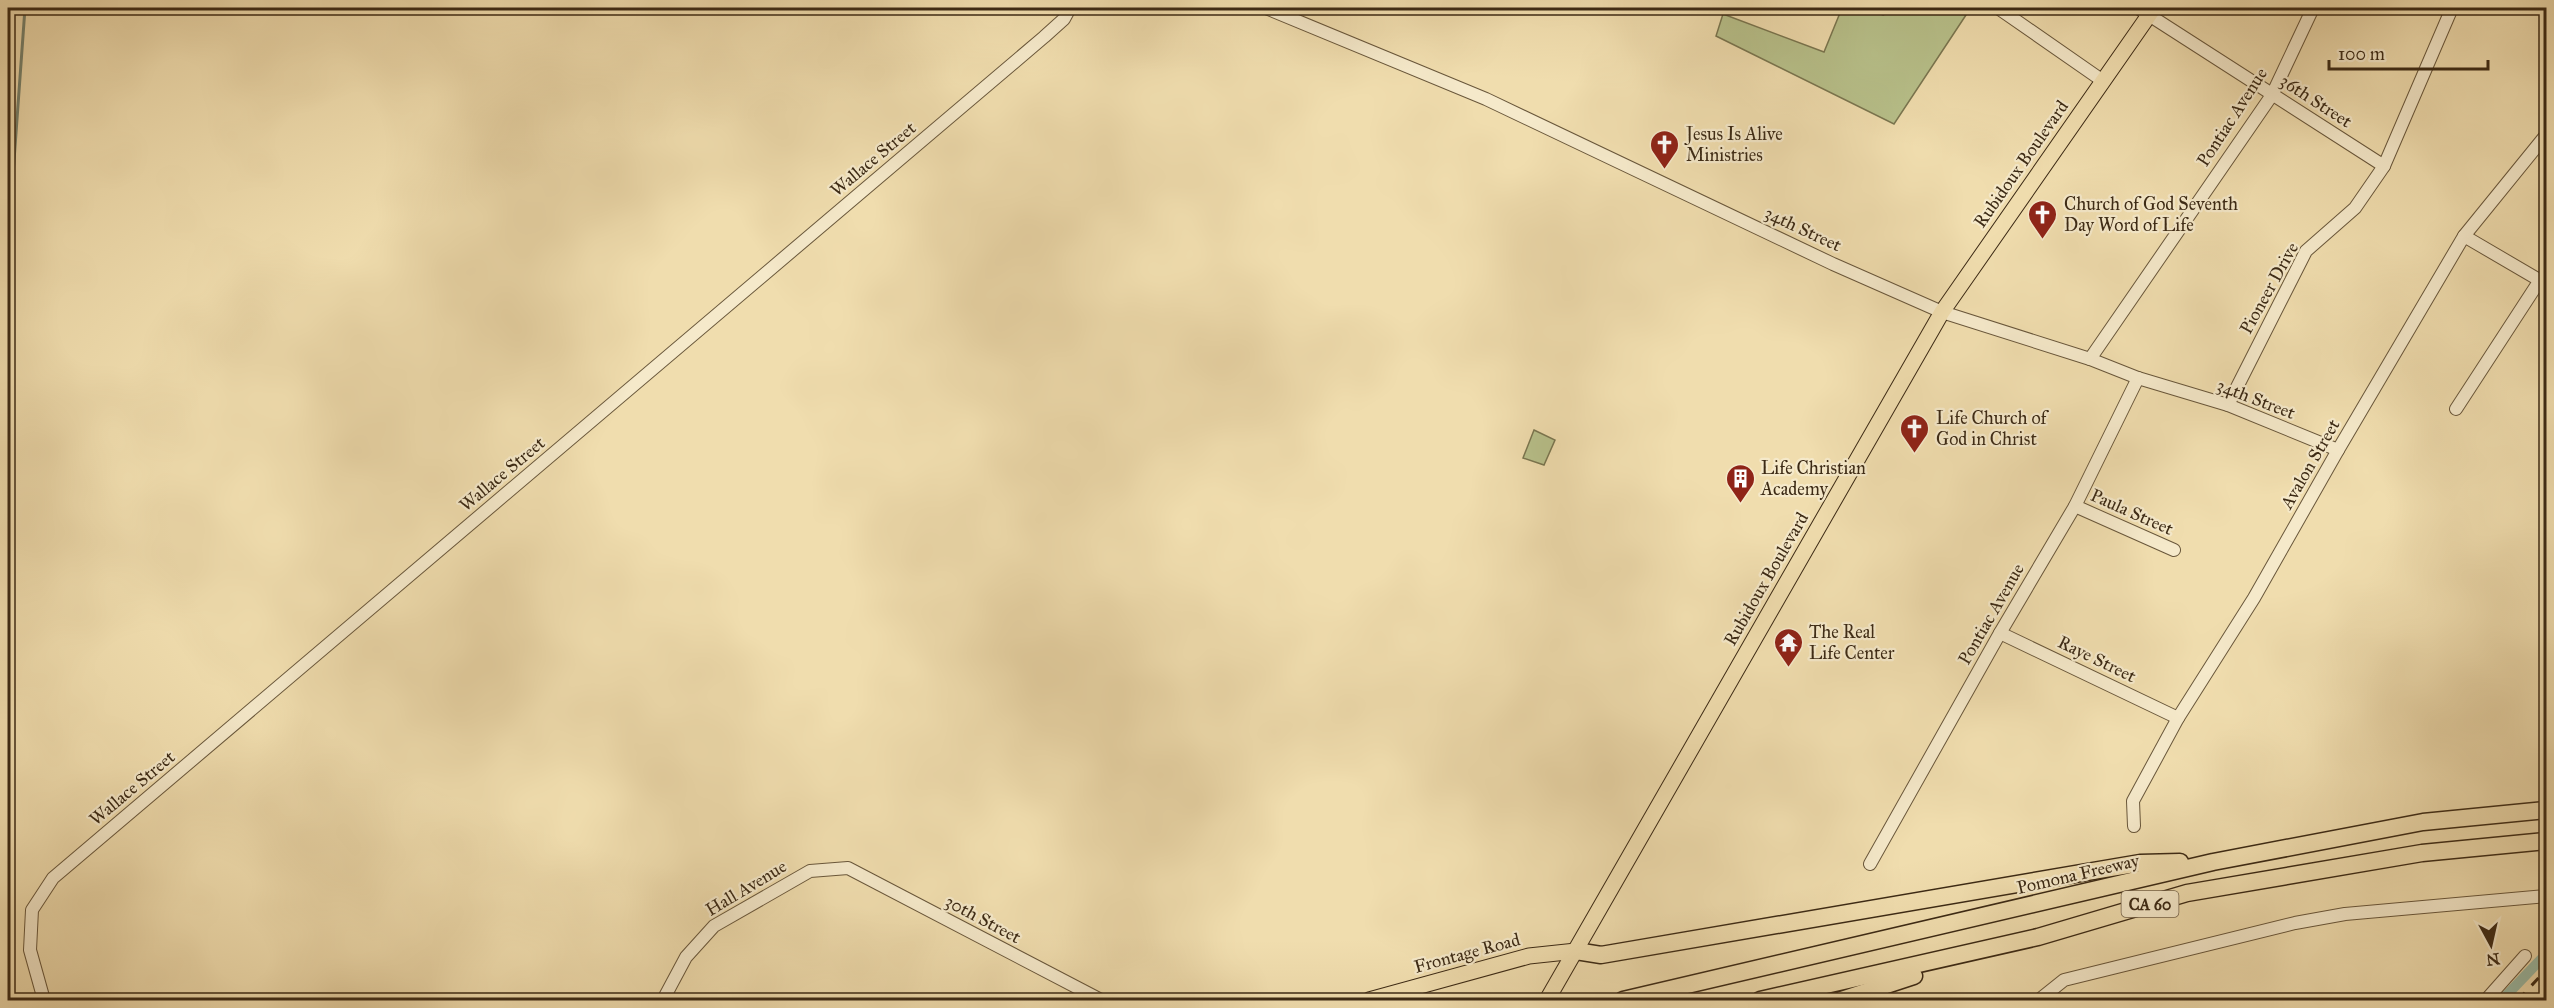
<svg xmlns="http://www.w3.org/2000/svg" width="2554" height="1008" viewBox="0 0 2554 1008" font-family="'IM FELL Great Primer',serif">
	<style>
		.green { fill: #b8c18b; stroke: #7a7650; stroke-width: 1.5 }
		.lines { fill: none; stroke-linecap: round; stroke-linejoin: round }
		.stream { stroke: #75826d; stroke-width: 3 }
		.canal { stroke: #9bbca7; stroke-width: 10 }
		.minor-casing { stroke: #69573b; stroke-width: 14 }
		.major-casing { stroke: #3c2a15; stroke-width: 17 }
		.highway-casing { stroke: #3c2a15; stroke-width: 19 }
		.minor { stroke: #f5e9ca; stroke-width: 12 }
		.major { stroke: #f0ddae; stroke-width: 15 }
		.highway { stroke: #f0ddae; stroke-width: 16 }
		.rail { stroke: #3c2a15; stroke-width: 3; stroke-dasharray: 10 10; stroke-linecap: butt }
		.labels { text-anchor: middle; stroke-width: 4.5; stroke-linejoin: round; paint-order: stroke }
		.shield { fill: #f5e9ca; stroke: #74634b; stroke-width: 1.5 }
		.shield-label { font-size: 16px; font-weight: bold; fill: #3c2a15 }
		.street-label { font-size: 18px; fill: #3c2a15; stroke: #f5e9ca }
		.poi-label { font-size: 18px; fill: #3c2a15; stroke: #f5e9ca; text-anchor: start }
	</style>
	<rect width="100%" height="100%" fill="#f0ddae"/>
	<filter id="stains"><feTurbulence type="fractalNoise" baseFrequency=".00333" numOctaves="4"/><feColorMatrix values="0 0 0 0 .2 0 0 0 0 .09 0 0 0 0 .02 0 0 0 .5 -.17"/></filter>
	<radialGradient id="worn" r=".72"><stop offset=".6" stop-color="#630" stop-opacity="0"/><stop offset="1" stop-color="#630" stop-opacity=".3"/></radialGradient>
	<g class="green">
		<path d="M1842 8H1865L1883 15C1907 3 1941 4 1966 15L1894 124 1716 36 1723 14 1824 52Z"/>
		<polygon points="1534,430 1555,440 1544,465 1523,458"/>
	</g>
	<g class="lines">
		<polyline class="stream" points="8,244 25,8"/>
		<polyline class="canal" points="2502,1000 2546,954"/>
		<defs>
			<g id="minor">
				<polyline points="1266,8 1486,99 1833,264 1942,312 2090,359 2138,378 2228,405 2338,450"/>
				<polyline points="1998,8 2103,81"/>
				<polyline points="2138,8 2384,166"/>
				<polyline points="2464,236 2546,284"/>
				<polyline points="2090,359 2272,95 2313,8"/>
				<polyline points="2228,405 2306,251 2355,208 2384,166 2452,8"/>
				<polyline points="2456,409 2540,280"/>
				<polyline points="2075,506 2174,550"/>
				<polyline points="2000,633 2178,718"/>
				<polyline points="2134,826 2133,801 2178,718 2254,598 2338,450 2464,236 2546,135"/>
				<polyline points="1870,864 2000,633 2075,506 2138,378"/>
				<polyline points="44,1000 30,950 32,910 53,878 1044,37 1064,19 1070,8"/>
				<polyline points="663,1000 686,957 714,926 810,871 848,868 1101,1000"/>
				<polyline points="2039,1000 2064,980 2295,923 2345,914 2546,896"/>
				<polyline points="2486,1000 2525,956"/>
			</g>
			<g id="major">
				<polyline points="1369,1000 1529,956 1576,951"/>
				<polyline points="1547,1000 1942,312 2154,8"/>
			</g>
			<g id="highway">
				<polyline points="1576,951 1601,955 2140,863 2180,862"/>
				<polyline points="1623,1000 2213,862 2423,822 2546,810"/>
				<polyline points="1760,1000 2038,937 2187,893 2422,853 2546,841"/>
				<polyline points="1841,1000 1914,976"/>
			</g>
		</defs>
		<use href="#minor" class="minor-casing"/>
		<use href="#major" class="major-casing"/>
		<use href="#highway" class="highway-casing"/>
		<use href="#minor" class="minor"/>
		<use href="#major" class="major"/>
		<use href="#highway" class="highway"/>
		<polyline class="rail" points="2518,1000 2546,970"/>
	</g>
	<defs>
		<symbol id="church-pin" viewBox="-11 -11 22 30"><path d="M0 17L-7.5 6A9.5 9.5 0 1 1 7.5 6Z" fill="#8f2418" stroke="#f5e9ca"/><path d="M-1.2-6h2.4v3.5h3.3v2.4h-3.3V6h-2.4V-.1h-3.3v-2.4h3.3Z" fill="#fff"/></symbol>
		<symbol id="building-pin" viewBox="-11 -11 22 30"><path d="M0 17L-7.5 6A9.5 9.5 0 1 1 7.5 6Z" fill="#8f2418" stroke="#f5e9ca"/><path d="M-4-6H4V6H1V3H-1V6H-4ZM-2.5-4.3h1.7v1.8h-1.7ZM.8-4.3h1.7v1.8H.8ZM-2.5-1h1.7V.8h-1.7ZM.8-1h1.7V.8H.8Z" fill="#fff"/></symbol>
		<symbol id="temple-pin" viewBox="-11 -11 22 30"><path d="M0 17L-7.5 6A9.5 9.5 0 1 1 7.5 6Z" fill="#8f2418" stroke="#f5e9ca"/><path d="M0-6L5-2H3V0L6.5 2.5H4V6H1.5V3h-3V6H-4V2.5H-6.5L-3 0V-2H-5Z" fill="#fff"/></symbol>
	</defs>
	<g fill-rule="evenodd">
		<use href="#church-pin" x="1648" y="128" width="33" height="45"/>
		<use href="#church-pin" x="2026" y="198" width="33" height="45"/>
		<use href="#church-pin" x="1898" y="412" width="33" height="45"/>
		<use href="#building-pin" x="1724" y="462" width="33" height="45"/>
		<use href="#temple-pin" x="1772" y="626" width="33" height="45"/>
	</g>
	<g class="labels">
		<rect class="shield" x="2121.5" y="891" width="57" height="26" rx="4.5"/>
		<g class="shield-label">
			<text x="2150" y="910">CA 60</text>
		</g>
		<g class="street-label">
			<text transform="translate(2316 101) rotate(33)" y="6">36th Street</text>
			<text transform="translate(2232 117) rotate(-57)" y="6">Pontiac Avenue</text>
			<text transform="translate(873 159) rotate(-40)" y="6">Wallace Street</text>
			<text transform="translate(2021 164) rotate(-55)" y="6">Rubidoux Boulevard</text>
			<text transform="translate(1803 229) rotate(25)" y="6">34th Street</text>
			<text transform="translate(2269 288) rotate(-61)" y="6">Pioneer Drive</text>
			<text transform="translate(2256 399) rotate(21)" y="6">34th Street</text>
			<text transform="translate(2310 464) rotate(-60)" y="6">Avalon Street</text>
			<text transform="translate(502 474) rotate(-40)" y="6">Wallace Street</text>
			<text transform="translate(2132 512) rotate(24)" y="6">Paula Street</text>
			<text transform="translate(1766 579) rotate(-60)" y="6">Rubidoux Boulevard</text>
			<text transform="translate(1991 614) rotate(-60)" y="6">Pontiac Avenue</text>
			<text transform="translate(2097 659) rotate(26)" y="6">Raye Street</text>
			<text transform="translate(132 788) rotate(-40)" y="6">Wallace Street</text>
			<text transform="translate(2078 874) rotate(-13)" y="6">Pomona Freeway</text>
			<text transform="translate(746 888) rotate(-31)" y="6">Hall Avenue</text>
			<text transform="translate(983 919) rotate(28)" y="6">30th Street</text>
			<text transform="translate(1467 953) rotate(-15)" y="6">Frontage Road</text>
		</g>
		<g class="poi-label">
			<text x="1686" y="140">Jesus Is Alive<tspan x="1686" dy="21">Ministries</tspan></text>
			<text x="2064" y="210">Church of God Seventh<tspan x="2064" dy="21">Day Word of Life</tspan></text>
			<text x="1936" y="424">Life Church of<tspan x="1936" dy="21">God in Christ</tspan></text>
			<text x="1761" y="474">Life Christian<tspan x="1761" dy="21">Academy</tspan></text>
			<text x="1809" y="638">The Real<tspan x="1809" dy="21">Life Center</tspan></text>
		</g>
	</g>
	<rect width="2554" height="1008" fill="none" stroke="#f0ddae" stroke-width="30"/>
	<rect x="9" y="9" width="2536" height="990" fill="none" stroke="#3c2a15" stroke-width="3"/>
	<rect x="15" y="15" width="2524" height="978" fill="none" stroke="#3c2a15" stroke-width="1.5"/>
	<g transform="translate(2491 945) rotate(172)" stroke="#f5e9ca" stroke-width="4.5" paint-order="stroke">
	<path d="M0-4.5L10 22L0 15L-10 22Z" fill="#3c2a15"/>
	<text y="-9" font-size="16" font-weight="bold" text-anchor="middle" fill="#3c2a15">N</text>
	</g>
	<path d="M2329 60v9h159v-9" fill="none" stroke="#3c2a15" stroke-width="3"/>
	<text x="2338" y="60" font-size="18" fill="#3c2a15" stroke="#f5e9ca" stroke-width="4.5" paint-order="stroke">100 m</text>
	<rect width="100%" height="100%" filter="url(#stains)"/>
	<rect width="100%" height="100%" fill="url(#worn)"/>
</svg>
